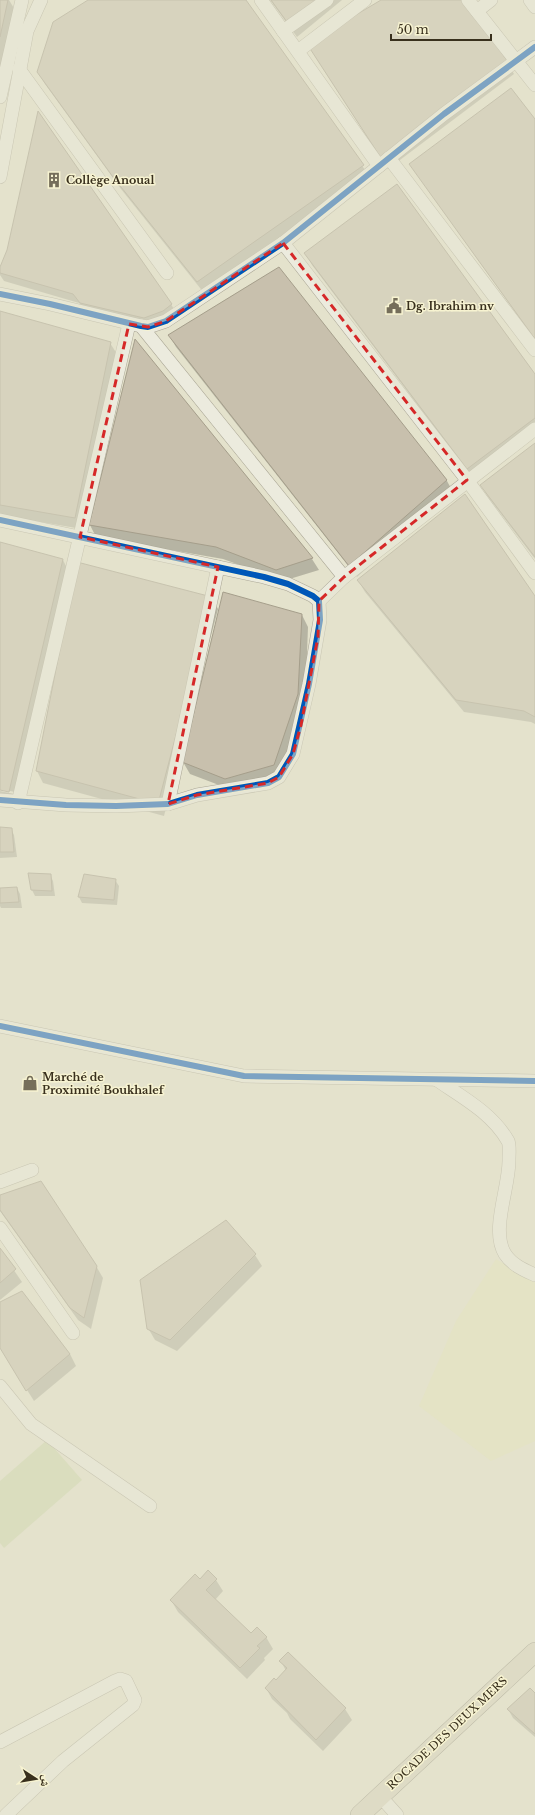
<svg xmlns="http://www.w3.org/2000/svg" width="535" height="1815" viewBox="0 0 535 1815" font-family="'Libre Baskerville','Noto Naskh Arabic',serif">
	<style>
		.farmland { fill: #e4e4bc }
		.green { fill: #cfd7ae }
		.shadow { fill: #0003 }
		.building { fill: #c8c0ad; stroke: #a59e8b }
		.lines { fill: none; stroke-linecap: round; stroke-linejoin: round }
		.minor-casing { stroke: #aaa695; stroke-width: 14 }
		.highway-casing { stroke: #8f8b7c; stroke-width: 20 }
		.minor { stroke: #ecebde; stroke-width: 13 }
		.highway { stroke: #d8d3bc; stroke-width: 19 }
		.cycleway-casing { stroke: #f7f3d1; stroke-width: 8 }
		.cycleway { stroke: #0057b8; stroke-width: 6 }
		.marked { fill: none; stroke: #d62828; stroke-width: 3; stroke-dasharray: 8 5; stroke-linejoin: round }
		.labels { text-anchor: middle; stroke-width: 3; stroke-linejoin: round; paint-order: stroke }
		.poi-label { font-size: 11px; font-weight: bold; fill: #39301d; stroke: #f7f3d1; text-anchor: start }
		.street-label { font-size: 11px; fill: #39301d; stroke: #f7f3d1 }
	</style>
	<rect width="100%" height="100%" fill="#e4e2cc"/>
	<polygon class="farmland" points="496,1259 535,1282 535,1441 491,1461 419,1406 456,1321"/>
	<polygon class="green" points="47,1440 82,1480 4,1548 0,1543 0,1481"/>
	<g class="shadow">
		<polygon points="0,0 9,0 15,10 0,76"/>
		<polygon points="90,0 245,0 370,177 204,293 121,189 45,84 38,72"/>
		<polygon points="270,0 342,0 297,37"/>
		<polygon points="383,0 507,63 514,74 388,169 315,56"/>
		<polygon points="535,121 535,340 410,164"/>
		<polygon points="8,250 171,304 176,313 149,327 87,312 79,303 4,281 0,275 0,269"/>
		<polygon points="306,254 535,375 535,434 474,480 312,265"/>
		<polygon points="278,269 447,481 453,492 357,577 176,347 169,335"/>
		<polygon points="0,312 110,343 117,354 82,529 0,515"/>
		<polygon points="135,341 312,559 319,570 283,581 223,559 96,537 90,525"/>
		<polygon points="535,444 535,559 488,497 481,485"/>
		<polygon points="0,543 63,560 69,572 16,803 0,800 0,791 14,794 15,792 0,789"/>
		<polygon points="358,580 535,598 535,724 531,722 464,712 365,592"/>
		<polygon points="211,597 218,609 164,816 43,783 37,771"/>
		<polygon points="302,615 308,627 305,706 281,776 232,790 190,774 183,762"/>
		<polygon points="0,828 11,829 14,835 17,857 0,858"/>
		<polygon points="50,875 53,881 55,896 35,896 32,890"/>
		<polygon points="115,880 119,886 117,905 82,903 79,897"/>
		<polygon points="17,888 20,894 22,908 1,908 0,906 0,889"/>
		<polygon points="0,1196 96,1266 103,1278 91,1329 78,1320 0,1211"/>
		<polygon points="0,1250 22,1282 0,1300"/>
		<polygon points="255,1255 262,1266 177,1351 155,1340 148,1328"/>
		<polygon points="0,1303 70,1354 76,1366 34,1401 0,1347"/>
		<polygon points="208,1572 216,1580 223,1591 215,1600 251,1635 266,1637 273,1649 264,1658 265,1660 247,1679 178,1612 171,1600 200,1580"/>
		<polygon points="281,1661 345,1709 352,1720 323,1751 290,1719 287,1713 272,1699 266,1688 276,1682 286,1671"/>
		<polygon points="535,1695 535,1737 513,1718 508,1709"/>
	</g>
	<g class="building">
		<polygon points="0,0 8,0 0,37"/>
		<polygon points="88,0 246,0 364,165 197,282 113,177 37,72 53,22"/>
		<polygon points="271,0 321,0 290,26"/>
		<polygon points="381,0 465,0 508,62 381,158 307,44"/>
		<polygon points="511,88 535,119 535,339 409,164"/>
		<polygon points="38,111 172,304 163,311 144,318 80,303 73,294 0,273 0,267 7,250"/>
		<polygon points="397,184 535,374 535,418 467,469 304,253"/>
		<polygon points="279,267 447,480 349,566 168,335"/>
		<polygon points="0,311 111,342 75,518 0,505"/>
		<polygon points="135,339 313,558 276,570 216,547 89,525"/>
		<polygon points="535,443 535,557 480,485"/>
		<polygon points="465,494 535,596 535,717 524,711 456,700 357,580"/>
		<polygon points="0,542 63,559 9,792 0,790"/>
		<polygon points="77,562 212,597 158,804 36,771"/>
		<polygon points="223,592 302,614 298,694 274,765 225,779 182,762"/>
		<polygon points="0,827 12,828 14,852 0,852"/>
		<polygon points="28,873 51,874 52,891 31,890"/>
		<polygon points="84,874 116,879 114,900 78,897"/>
		<polygon points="17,887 19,902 0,903 0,888"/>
		<polygon points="41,1181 97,1266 84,1318 70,1308 0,1210 0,1195"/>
		<polygon points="226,1220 256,1254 170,1340 147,1329 140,1280"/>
		<polygon points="0,1248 16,1269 0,1283"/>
		<polygon points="22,1291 70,1354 26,1391 0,1348 0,1302"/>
		<polygon points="208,1570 217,1579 206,1590 251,1633 257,1627 267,1637 257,1646 260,1648 240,1668 170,1600 195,1574 200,1579"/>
		<polygon points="288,1652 346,1708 316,1740 265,1688 274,1678 276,1680 287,1668 279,1661"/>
		<polygon points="530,1688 535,1693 535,1734 507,1709"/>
	</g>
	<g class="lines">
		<defs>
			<g id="minor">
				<polyline points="261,0 379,166"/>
				<polyline points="468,0 535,85"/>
				<polyline points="530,0 535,7"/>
				<polyline points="477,11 491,0"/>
				<polyline points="283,31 327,0"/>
				<polyline points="298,51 365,0"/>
				<polyline points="19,69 167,273"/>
				<polyline points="0,97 22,0"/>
				<polyline points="389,158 535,350"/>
				<polyline points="0,177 27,31 41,0"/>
				<polyline points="283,243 467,480 535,573"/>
				<polyline points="0,294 50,304 141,326 148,327 166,321 283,243 444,114 535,47"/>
				<polyline points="141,326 344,577"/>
				<polyline points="0,520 264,577 288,584 313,596 319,601 320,620 309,684 293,754 279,777 268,783 197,795 168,804 116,806 66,805 0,800"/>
				<polyline points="319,601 344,577 535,429"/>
				<polyline points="18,803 129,324"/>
				<polyline points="168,804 218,567"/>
				<polyline points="0,1026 244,1076 535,1081"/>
				<path d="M437 1080C462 1097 492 1113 508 1141 510 1145 509 1154 509 1159 510 1186 490 1230 505 1254 512 1265 524 1270 535 1275"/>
				<polyline points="0,1182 32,1170"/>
				<polyline points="0,1228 73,1333"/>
				<polyline points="0,1386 31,1424 150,1506"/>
				<polyline points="0,1742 115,1681 120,1679 126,1681 135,1700 133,1705 63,1761 6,1815"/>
				<polyline points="380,1796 397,1815"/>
			</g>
			<polyline id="highway" points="360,1815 535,1652"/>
		</defs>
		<use href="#minor" class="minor-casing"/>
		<use href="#highway" class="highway-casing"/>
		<use href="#minor" class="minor"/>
		<use href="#highway" class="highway"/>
		<defs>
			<g id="cycleway">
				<polyline points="0,294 50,304 141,326 148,327 166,321 283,243 444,114 535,47"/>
				<polyline points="0,520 264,577 288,584 313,596 319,601 320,620 309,684 293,754 279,777 268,783 197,795 168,804 116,806 66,805 0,800"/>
				<polyline points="0,1026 244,1076 535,1081"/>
			</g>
		</defs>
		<use href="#cycleway" class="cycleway-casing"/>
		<use href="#cycleway" class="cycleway"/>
	</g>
	<path d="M0 0H535V1815H0ZM283 243 467 480 344 577 319 601 318 637 301 725 293 754 279 777 268 783 197 795 168 804 218 567 80 537 129 324 148 327 166 321Z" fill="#e4e2cc" fill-opacity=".55" fill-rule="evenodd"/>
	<path class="marked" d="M283 243 467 480 344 577 319 601 318 637 301 725 293 754 279 777 268 783 197 795 168 804 218 567 80 537 129 324 148 327 166 321Z"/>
	<defs>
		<symbol id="building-bare" viewBox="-9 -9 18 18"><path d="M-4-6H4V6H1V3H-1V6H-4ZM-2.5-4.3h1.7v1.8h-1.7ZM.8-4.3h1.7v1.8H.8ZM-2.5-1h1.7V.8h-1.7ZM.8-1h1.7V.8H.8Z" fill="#756e5a" stroke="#f7f3d1" stroke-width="2.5" paint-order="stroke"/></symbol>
		<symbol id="civic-bare" viewBox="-9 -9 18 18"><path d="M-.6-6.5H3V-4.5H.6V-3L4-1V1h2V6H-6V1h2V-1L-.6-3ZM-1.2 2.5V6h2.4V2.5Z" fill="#756e5a" stroke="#f7f3d1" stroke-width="2.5" paint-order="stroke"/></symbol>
		<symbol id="shop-bare" viewBox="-9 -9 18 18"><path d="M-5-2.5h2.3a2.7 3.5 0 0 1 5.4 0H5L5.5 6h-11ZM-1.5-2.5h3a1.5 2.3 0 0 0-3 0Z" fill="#756e5a" stroke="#f7f3d1" stroke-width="2.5" paint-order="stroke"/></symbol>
	</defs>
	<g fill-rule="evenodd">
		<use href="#building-bare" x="43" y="169" width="22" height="22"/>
		<use href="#civic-bare" x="383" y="295" width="22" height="22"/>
		<use href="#shop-bare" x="19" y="1072" width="22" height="22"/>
	</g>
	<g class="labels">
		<g class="poi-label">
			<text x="66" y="184">Collège Anoual</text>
			<text x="406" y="310">Dg. Ibrahim nv</text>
			<text x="42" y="1081">Marché de<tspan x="42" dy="13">Proximité Boukhalef</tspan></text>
		</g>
		<g class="street-label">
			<text transform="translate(447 1733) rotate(-43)" y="4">ROCADE DES DEUX MERS</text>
		</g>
	</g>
	<g transform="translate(36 1779) rotate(102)" stroke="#f7f3d1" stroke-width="3" paint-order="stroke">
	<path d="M0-3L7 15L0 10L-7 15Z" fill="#39301d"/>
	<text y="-6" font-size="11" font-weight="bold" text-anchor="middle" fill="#39301d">ش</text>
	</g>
	<path d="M391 34v6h100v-6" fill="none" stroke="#39301d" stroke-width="2"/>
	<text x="397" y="34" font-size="12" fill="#39301d" stroke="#f7f3d1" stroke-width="3" paint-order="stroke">50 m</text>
</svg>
